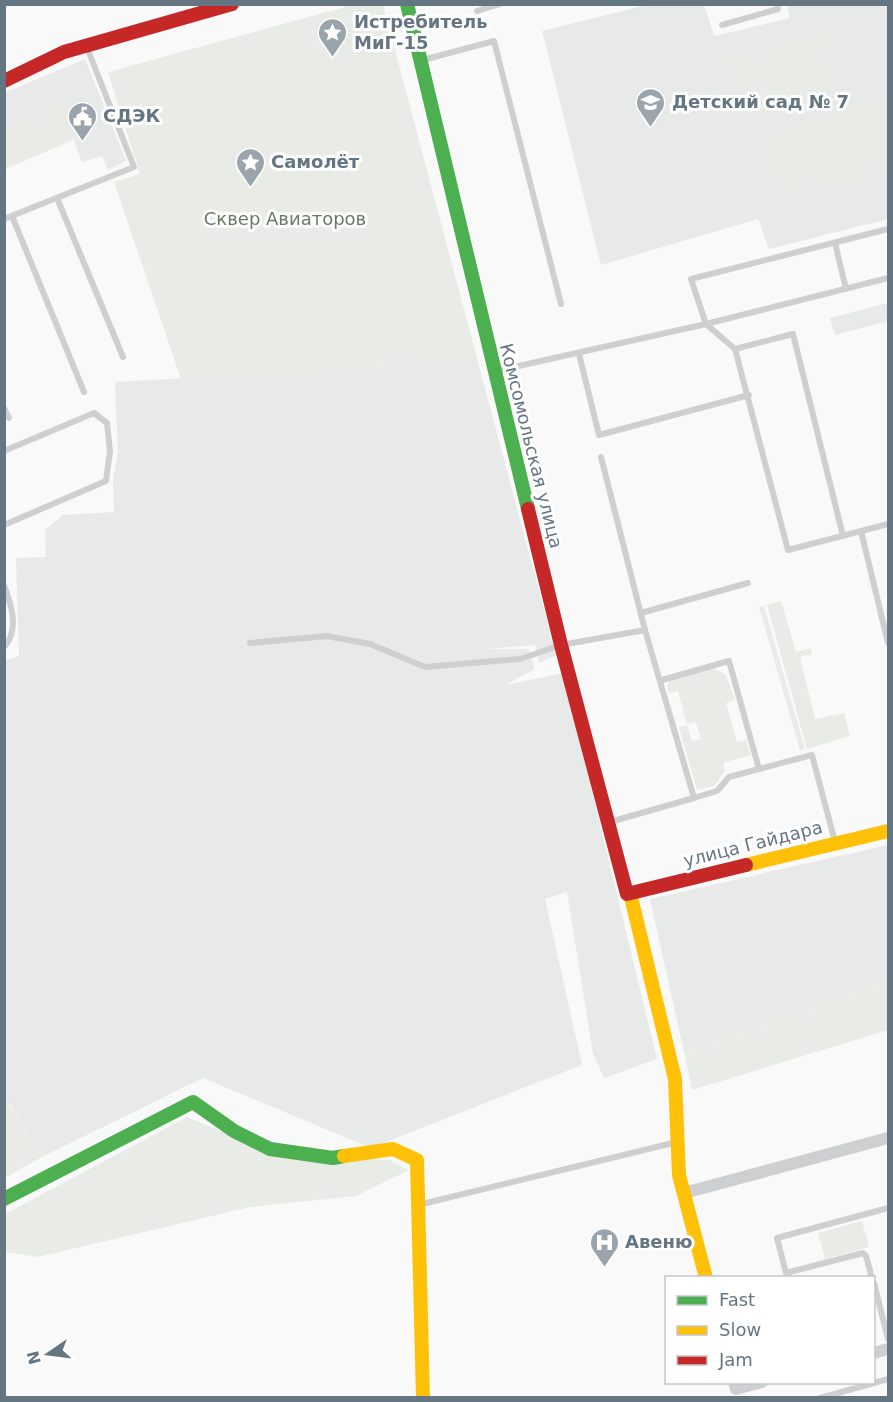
<svg xmlns="http://www.w3.org/2000/svg" width="893" height="1402" viewBox="0 0 893 1402" font-family="'DejaVu Sans',sans-serif">
	<style>
		.built { fill: #e8e9e9 }
		.green { fill: #e8ebe6 }
		.lines { fill: none; stroke-linecap: round; stroke-linejoin: round }
		.lane { stroke: #cecfd0; stroke-width: 6 }
		.street { stroke: #cecfd0; stroke-width: 12 }
		.fast { stroke: #4caf50; stroke-width: 14 }
		.slow { stroke: #ffc107; stroke-width: 14 }
		.jam { stroke: #c62828; stroke-width: 14 }
		.labels { text-anchor: middle; stroke-width: 6; stroke-linejoin: round; paint-order: stroke }
		.poi-label { font-size: 18px; font-weight: bold; fill: #657683; stroke: #fff; text-anchor: start }
		.park-label { font-size: 18px; fill: #687a64; stroke: #fff }
		.street-label { font-size: 18px; fill: #657683; stroke: #fff }
	</style>
	<rect width="100%" height="100%" fill="#f9f9f9"/>
	<g class="built">
		<polygon points="704,4 714,36 790,18 787,5 888,5 888,219 769,249 758,219 601,265 542,31 647,5"/>
		<polygon points="85,59 126,161 108,170 102,156 82,162 66,119 5,145 4,93"/>
		<polygon points="888,303 888,321 835,335 830,318"/>
		<polygon points="478,362 556,655 539,663 535,645 485,649 528,649 535,669 505,685 563,673 657,1059 604,1078 593,1054 567,892 545,899 582,1065 371,1148 203,1078 42,1157 5,1097 4,661 19,656 16,558 46,557 45,530 63,515 114,512 113,480 118,453 115,382"/>
		<polygon points="888,845 888,981 684,1052 650,899"/>
	</g>
	<g class="green">
		<polygon points="356,4 383,5 478,362 181,379 114,182 140,174 108,72"/>
		<polygon points="824,32 840,90 740,117 725,59"/>
		<path d="M888 100V171L796 194H781L768 186C758 163 756 142 781 128Z"/>
		<polygon points="62,103 73,140 5,169 5,127"/>
		<polygon points="781,601 796,652 811,648 812,654 800,657 815,719 844,713 850,736 807,749 767,605"/>
		<polygon points="764,606 805,749 800,751 759,607"/>
		<polygon points="714,668 726,675 735,700 726,703 737,742 746,740 750,755 723,763 725,771 714,786 697,790 679,727 687,725 692,741 701,739 696,722 687,724 678,691 669,693 667,686 670,680"/>
		<polygon points="888,981 888,1030 692,1090 684,1052"/>
		<polygon points="4,1097 42,1157 5,1178 4,1178"/>
		<polygon points="187,1117 279,1155 389,1160 409,1170 356,1196 250,1207 38,1257 5,1252 5,1214"/>
		<polygon points="862,1221 869,1247 825,1259 818,1233"/>
	</g>
	<g class="lines">
		<g class="lane">
			<polyline points="477,11 500,4"/>
			<polyline points="722,25 778,9 777,4"/>
			<polyline points="423,60 494,41 561,304"/>
			<polyline points="57,198 123,357"/>
			<polyline points="12,216 84,392"/>
			<polyline points="4,219 134,167 86,45"/>
			<polyline points="888,229 691,279 706,324 888,278"/>
			<polyline points="835,243 846,289"/>
			<polyline points="735,349 793,334 843,536"/>
			<polyline points="579,354 599,435 749,395"/>
			<polyline points="496,371 706,324 735,349 788,550 888,524"/>
			<polyline points="4,408 9,418"/>
			<polyline points="4,451 94,413 107,423 110,451 106,481 4,525"/>
			<polyline points="601,457 645,630 694,798 610,822"/>
			<polyline points="861,531 888,643"/>
			<path d="M4 585C11 604 20 630 4 647"/>
			<polyline points="641,613 748,583"/>
			<polyline points="250,643 327,636 370,644 425,667 520,659 561,645 645,630"/>
			<polyline points="662,680 729,661 759,769"/>
			<polyline points="694,798 717,791 729,777 812,755 835,842"/>
			<polyline points="418,1205 677,1142"/>
			<polyline points="872,1278 866,1256 863,1253 786,1273 777,1238 888,1208"/>
			<polyline points="874,1283 888,1339"/>
			<polyline points="820,1398 888,1379"/>
		</g>
		<g class="street">
			<polyline points="684,1193 888,1138"/>
			<polyline points="874,1353 888,1349"/>
			<polyline points="734,1382 736,1389 762,1382"/>
		</g>
		<g class="fast">
			<polyline points="407,4 528,509"/>
			<polyline points="4,1199 193,1102 234,1131 270,1149 333,1158 344,1156"/>
		</g>
		<g class="slow">
			<polyline points="746,865 888,831"/>
			<polyline points="630,893 675,1079 679,1175 706,1278"/>
			<polyline points="344,1156 393,1149 417,1160 423,1398"/>
		</g>
		<g class="jam">
			<polyline points="4,81 64,52 232,4"/>
			<polyline points="528,509 561,645 627,894 746,865"/>
		</g>
	</g>
	<defs>
		<symbol id="sight-pin" viewBox="-11 -11 22 30"><path d="M0 17L-7.5 6A9.5 9.5 0 1 1 7.5 6Z" fill="#99a4ac" stroke="#fff"/><path d="M0-6L1.8-2.2L6-1.7L2.9 1.2L3.7 5.4L0 3.3L-3.7 5.4L-2.9 1.2L-6-1.7L-1.8-2.2Z" fill="#fff"/></symbol>
		<symbol id="school-pin" viewBox="-11 -11 22 30"><path d="M0 17L-7.5 6A9.5 9.5 0 1 1 7.5 6Z" fill="#99a4ac" stroke="#fff"/><path d="M0-5L7-2L0 1L-7-2ZM-4 1L0 2.5L4 1V4Q0 6-4 4Z" fill="#fff"/></symbol>
		<symbol id="civic-pin" viewBox="-11 -11 22 30"><path d="M0 17L-7.5 6A9.5 9.5 0 1 1 7.5 6Z" fill="#99a4ac" stroke="#fff"/><path d="M-.6-6.5H3V-4.5H.6V-3L4-1V1h2V6H-6V1h2V-1L-.6-3ZM-1.2 2.5V6h2.4V2.5Z" fill="#fff"/></symbol>
		<symbol id="hospital-pin" viewBox="-11 -11 22 30"><path d="M0 17L-7.5 6A9.5 9.5 0 1 1 7.5 6Z" fill="#99a4ac" stroke="#fff"/><path d="M-5-5h3v3.5h4V-5h3V5h-3V1.5h-4V5h-3Z" fill="#fff"/></symbol>
	</defs>
	<g fill-rule="evenodd">
		<use href="#sight-pin" x="316" y="16" width="33" height="45"/>
		<use href="#school-pin" x="634" y="86" width="33" height="45"/>
		<use href="#civic-pin" x="66" y="100" width="33" height="45"/>
		<use href="#sight-pin" x="234" y="146" width="33" height="45"/>
		<use href="#hospital-pin" x="588" y="1226" width="33" height="45"/>
	</g>
	<g class="labels">
		<g class="poi-label">
			<text x="354" y="28">Истребитель<tspan x="354" dy="21">МиГ-15</tspan></text>
			<text x="672" y="108">Детский сад № 7</text>
			<text x="103" y="122">СДЭК</text>
			<text x="271" y="168">Самолёт</text>
			<text x="625" y="1248">Авеню</text>
		</g>
		<g class="park-label">
			<text x="285" y="225">Сквер Авиаторов</text>
		</g>
		<g class="street-label">
			<text transform="translate(531 446) rotate(76)" y="6">Комсомольская улица</text>
			<text transform="translate(753 844) rotate(-14)" y="6">улица Гайдара</text>
		</g>
	</g>
	<rect width="893" height="1402" fill="none" stroke="#657683" stroke-width="12"/>
	<rect x="665" y="1276" width="210" height="108" fill="#ffffff" stroke="#c1c8cd" stroke-width="1.5"/>
	<rect x="677" y="1296" width="30" height="9" fill="#4caf50" stroke="#c1c8cd" stroke-width="1.5"/>
	<text x="719" y="1306" font-size="18" fill="#657683">Fast</text>
	<rect x="677" y="1326" width="30" height="9" fill="#ffc107" stroke="#c1c8cd" stroke-width="1.5"/>
	<text x="719" y="1336" font-size="18" fill="#657683">Slow</text>
	<rect x="677" y="1356" width="30" height="9" fill="#c62828" stroke="#c1c8cd" stroke-width="1.5"/>
	<text x="719" y="1366" font-size="18" fill="#657683">Jam</text>
	<g transform="translate(48 1354) rotate(256)" stroke="#ffffff" stroke-width="4.5" paint-order="stroke">
	<path d="M0-4.5L10 22L0 15L-10 22Z" fill="#657683"/>
	<text y="-9" font-size="16" font-weight="bold" text-anchor="middle" fill="#657683">N</text>
	</g>
</svg>
